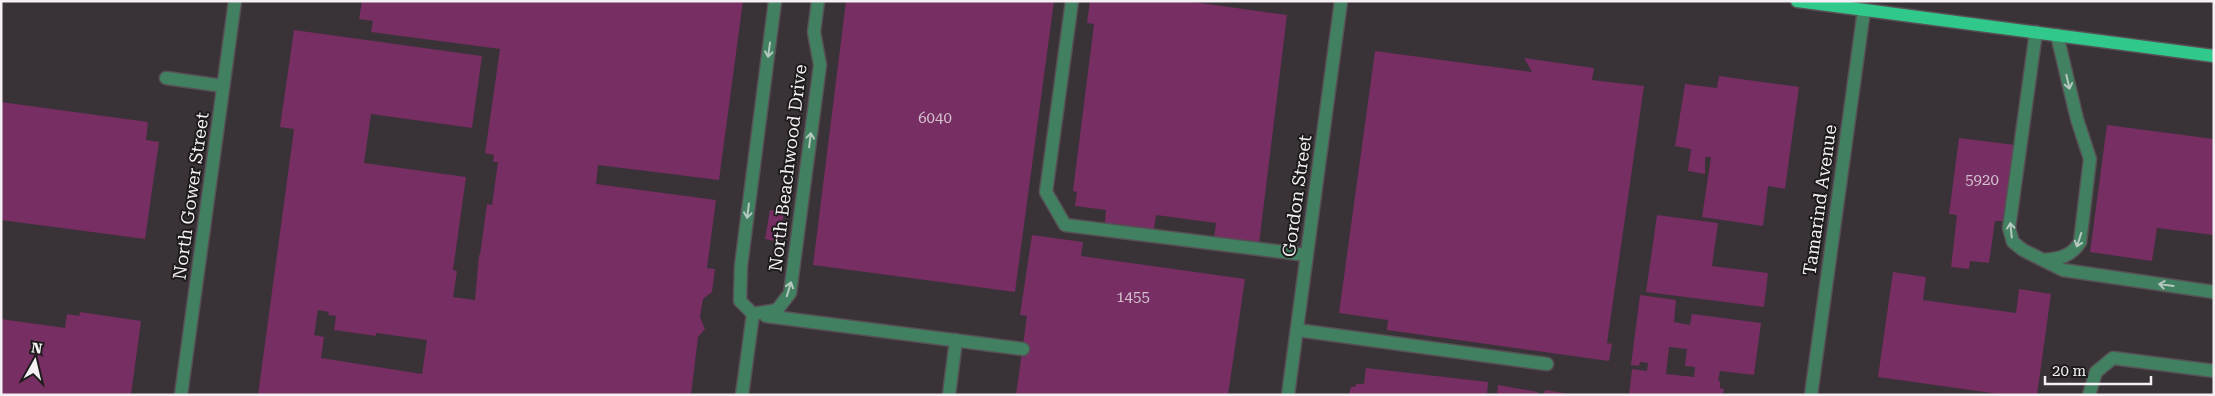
<svg xmlns="http://www.w3.org/2000/svg" width="2215" height="396" viewBox="0 0 2215 396" font-family="'Roboto Serif',serif">
	<style>
		.building { fill: #762e63; fill-rule: evenodd }
		.lines { fill: none; stroke-linecap: round; stroke-linejoin: round }
		.minor-casing { stroke: #575055; stroke-width: 15 }
		.major-casing { stroke: #575055; stroke-width: 15 }
		.minor { stroke: #418061; stroke-width: 12 }
		.major { stroke: #31c98b; stroke-width: 12 }
		.oneway { stroke: #b5c9c0 }
		.labels { text-anchor: middle; stroke-width: 4; stroke-linejoin: round; paint-order: stroke }
		.number-label { font-size: 15px; fill: #d4c0cf }
		.street-label { font-size: 18px; fill: #f4f0f3; stroke: #1e1b1d }
	</style>
	<rect width="100%" height="100%" fill="#393237"/>
	<g class="building">
		<path d="M362 1H743L719 180 598 165 596 184 716 200 707 268 715 269 712 292 703 299 700 317 705 329 698 337 691 395H322L311 393 310 395H258L294 129 280 127 294 30 482 56 472 128 371 114 364 163 466 177 453 270 457 271 453 297 475 300 479 255H480L487 204 492 205 498 162H493L494 155 485 153 500 49 371 32 373 21 359 19ZM318 310 329 312 328 315 336 316 334 330 376 336V333L427 340 422 374 321 358 324 337 314 335Z"/>
		<polygon points="846,1 1054,1 1015,292 813,265"/>
		<polygon points="1090,1 1186,1 1287,15 1259,244 1214,239 1216,223 1156,215 1154,229 1105,223 1106,210 1075,206 1077,192 1073,191 1094,24 1087,23"/>
		<polygon points="1375,51 1532,72 1524,58 1594,68 1592,80 1644,86 1607,343 1612,344 1609,361 1387,330 1388,320 1339,313"/>
		<polygon points="1719,76 1799,87 1785,189 1768,186 1763,226 1702,217 1711,157 1705,157 1705,174 1688,171 1691,149 1675,146 1685,84 1717,88"/>
		<polygon points="1,102 148,122 146,140 159,142 145,239 1,220"/>
		<polygon points="2107,125 2214,139 2214,235 2157,228 2152,261 2090,252"/>
		<polygon points="1959,138 2015,145 2005,221 1995,221 1989,263 1970,261 1969,269 1951,267 1957,215 1949,214"/>
		<polygon points="770,210 784,212 779,242 765,239"/>
		<polygon points="1657,215 1718,223 1712,266 1768,273 1764,307 1646,292"/>
		<polygon points="1032,235 1083,242 1081,256 1245,279 1228,395 1016,395 1027,316 1020,315"/>
		<polygon points="1893,272 1926,277 1923,300 2016,313 2019,289 2051,294 2037,395 2006,395 1878,377"/>
		<path d="M1640 295 1676 300 1674 322 1690 325 1692 314 1761 323 1754 375 1720 371 1718 381H1720V388L1724 389 1723 395H1629L1632 369 1647 371 1648 363 1640 362 1639 366 1631 365ZM1669 347 1687 349 1685 366 1695 367 1694 377 1666 374Z"/>
		<polygon points="80,312 141,321 131,395 1,395 1,319 65,328 67,314 79,316"/>
		<polygon points="1366,368 1488,382 1487,395 1349,394 1351,387 1355,387 1356,384 1364,384"/>
		<polygon points="1498,385 1538,392 1537,395 1497,395"/>
		<polygon points="1545,390 1569,394 1569,395 1544,395"/>
	</g>
	<g class="lines">
		<defs>
			<g id="minor">
				<polyline points="1072,1 1046,192 1065,225 1307,255"/>
				<polyline points="2036,32 2009,228 2013,242 2023,250 2063,270 2214,292"/>
				<polyline points="166,78 223,86"/>
				<path d="M2044 260C2059 259 2072 256 2080 242L2090 159 2077 119 2057 35"/>
				<polyline points="753,314 777,310 790,293 820,65 814,32 818,1"/>
				<polyline points="753,314 740,301 741,266 775,1"/>
				<polyline points="766,316 1023,349"/>
				<polyline points="1297,330 1547,364"/>
				<polyline points="181,395 235,1"/>
				<polyline points="742,395 753,314"/>
				<polyline points="949,395 956,340"/>
				<polyline points="1288,395 1341,1"/>
				<polyline points="1811,395 1864,10"/>
				<polyline points="2089,395 2096,372 2113,358 2214,371"/>
			</g>
			<polyline id="major" points="1797,1 2214,56"/>
		</defs>
		<use href="#minor" class="minor-casing"/>
		<use href="#major" class="major-casing"/>
		<use href="#minor" class="minor"/>
		<use href="#major" class="major"/>
	</g>
	<defs><path id="oneway-shaft" d="M-6 0H5M1.5-3L5.5 0L1.5 3" fill="none" stroke-width="1.6" stroke-linecap="round" stroke-linejoin="round" transform="scale(1.25)"/></defs>
	<g class="oneway">
		<use href="#oneway-shaft" transform="translate(769 50) rotate(98)"/>
		<use href="#oneway-shaft" transform="translate(2068 82) rotate(77)"/>
		<use href="#oneway-shaft" transform="translate(810 140) rotate(-83)"/>
		<use href="#oneway-shaft" transform="translate(748 211) rotate(97)"/>
		<use href="#oneway-shaft" transform="translate(2011 230) rotate(-96)"/>
		<use href="#oneway-shaft" transform="translate(2079 240) rotate(108)"/>
		<use href="#oneway-shaft" transform="translate(2166 285) rotate(-172)"/>
		<use href="#oneway-shaft" transform="translate(789 289) rotate(-73)"/>
	</g>
	<g class="labels">
		<g class="number-label">
			<text x="935" y="123">6040</text>
			<text x="1982" y="185">5920</text>
			<text x="1133" y="302">1455</text>
		</g>
		<g class="street-label">
			<text transform="translate(788 168) rotate(-83)" y="6">North Beachwood Drive</text>
			<text transform="translate(191 196) rotate(-82)" y="6">North Gower Street</text>
			<text transform="translate(1297 196) rotate(-82)" y="6">Gordon Street</text>
			<text transform="translate(1820 200) rotate(-82)" y="6">Tamarind Avenue</text>
		</g>
	</g>
	<rect width="2215" height="396" fill="none" stroke="#f4f0f3" stroke-width="5"/>
	<g transform="translate(35 361) rotate(8)" stroke="#1e1b1d" stroke-width="4" paint-order="stroke">
	<path d="M0-4L9 19L0 12L-9 19Z" fill="#f4f0f3"/>
	<text y="-8" font-size="14" font-weight="bold" text-anchor="middle" fill="#f4f0f3">N</text>
	</g>
	<path d="M2045 376v8h106v-8" fill="none" stroke="#f4f0f3" stroke-width="2.5"/>
	<text x="2052" y="376" font-size="15" fill="#f4f0f3" stroke="#1e1b1d" stroke-width="4" paint-order="stroke">20 m</text>
</svg>
